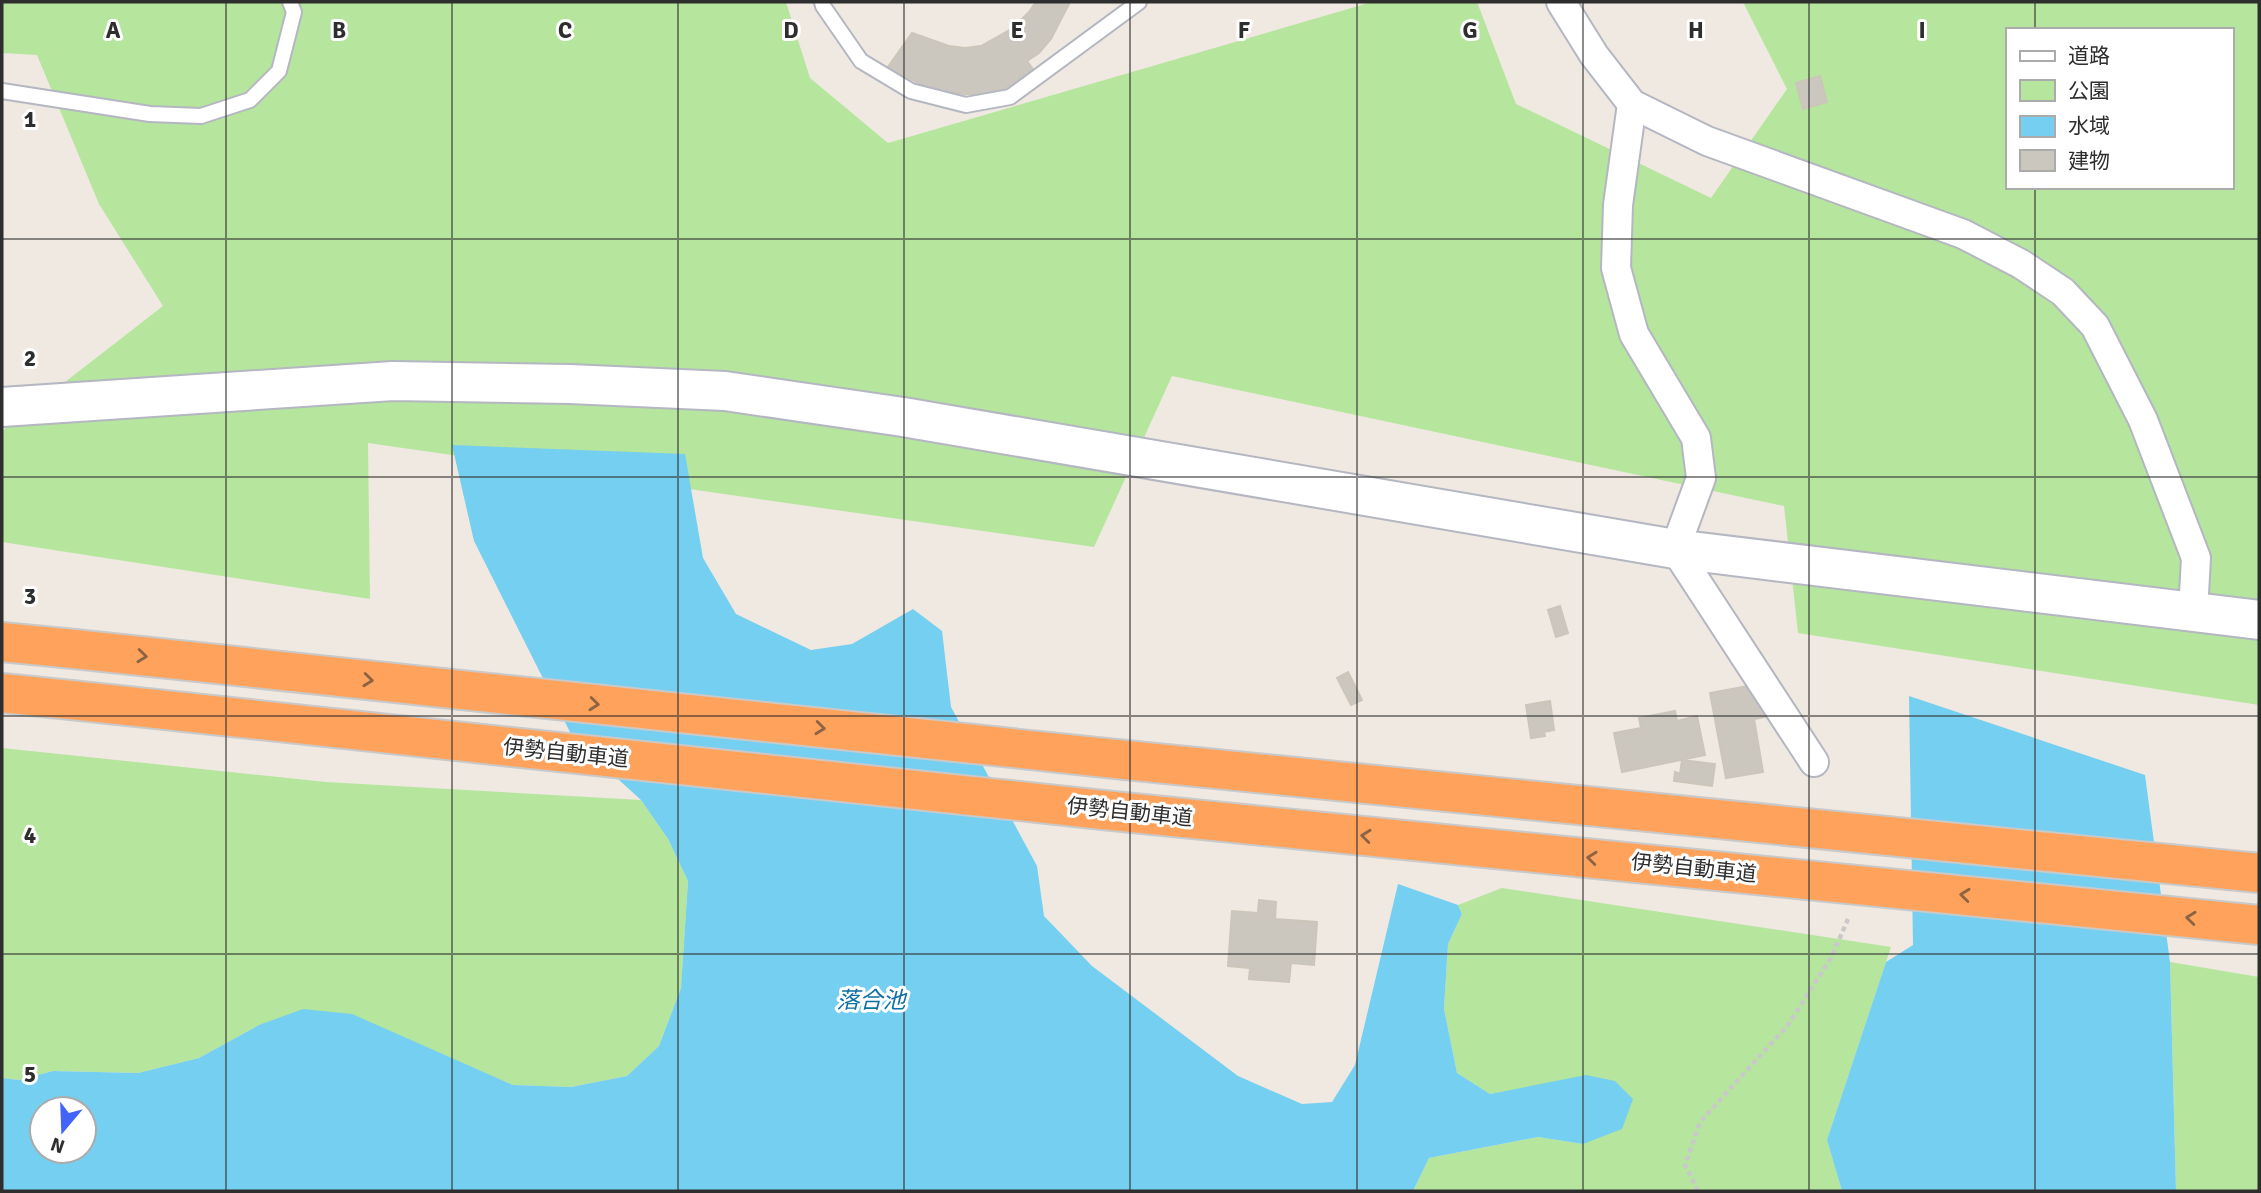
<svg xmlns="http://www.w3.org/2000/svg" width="2261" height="1193" viewBox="0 0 2261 1193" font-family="Signika,'Noto Sans JP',sans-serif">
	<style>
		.green { fill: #b6e59e; fill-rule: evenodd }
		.water { fill: #75cff0; fill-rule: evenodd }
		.building { fill: #cbc7bf; stroke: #cbc5ba; stroke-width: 2 }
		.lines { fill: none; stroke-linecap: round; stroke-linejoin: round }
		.lane-casing { stroke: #b4b7c1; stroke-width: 18 }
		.street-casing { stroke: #b4b7c1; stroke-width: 32 }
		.secondary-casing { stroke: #b4b7c1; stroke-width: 42 }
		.highway-casing { stroke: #c9c9c9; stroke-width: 42 }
		.path { stroke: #c9c9c9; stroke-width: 4.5; stroke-dasharray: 5 3.5; stroke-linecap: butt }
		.lane { stroke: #fff; stroke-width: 14 }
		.street { stroke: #fff; stroke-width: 28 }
		.secondary { stroke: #fff; stroke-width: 38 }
		.highway { stroke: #ffa35c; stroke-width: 38 }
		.highway-bridge-casing { stroke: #c9c9c9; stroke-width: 42; stroke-linecap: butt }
		.highway-bridge { stroke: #ffa35c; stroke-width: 38 }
		.oneway { stroke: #8c6343 }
		.grid { fill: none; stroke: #2e2e2e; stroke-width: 2; stroke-opacity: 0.55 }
		.labels { text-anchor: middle; stroke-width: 6; stroke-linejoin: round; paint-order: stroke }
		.street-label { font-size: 21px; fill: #2e2e2e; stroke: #fff }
		.water-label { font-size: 23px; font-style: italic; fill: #0d6fa3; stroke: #fff }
		.grid-label { font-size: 23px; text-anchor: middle; font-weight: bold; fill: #2e2e2e; stroke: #fff; stroke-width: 6; stroke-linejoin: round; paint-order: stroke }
	</style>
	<rect width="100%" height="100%" fill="#efe9e1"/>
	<g class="green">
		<path d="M2 2H786L810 78 888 143 1372 2H1477L1516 104 1711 198 1787 89 1743 2H2259V705L1798 633 1784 506 1172 376 1094 547 368 443 370 599 2 542V431L163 306 99 204 37 55 2 53ZM2007 30H2231V187H2007Z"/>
		<polygon points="2,748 326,782 641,800 668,839 688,881 681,988 659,1046 627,1076 571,1087 513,1085 434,1052 259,1025 199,1058 138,1073 53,1071 19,1080 2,1078"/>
		<polygon points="1502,888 1891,947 1827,1140 1842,1191 1413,1191 1429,1158 1538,1137 1583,1144 1535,1086 1490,1094 1457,1073 1444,1009 1448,944 1462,914 1458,905"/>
		<polygon points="2170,962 2259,977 2259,1191 2176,1191"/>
	</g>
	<g class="water">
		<path d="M452 445 685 454 703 558 736 614 811 650 852 644 913 609 942 631 951 707 1037 866 1044 916 1092 966 1238 1076 1302 1104 1332 1102 1355 1065 1398 884 1458 905 1462 914 1448 944 1444 1009 1457 1073 1490 1094 1586 1075 1615 1081 1633 1099 1622 1129 1583 1144 1538 1137 1429 1158 1413 1191H2V1078L19 1080 53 1071 138 1073 199 1058 259 1025 303 1009 352 1014 513 1085 571 1087 627 1076 659 1046 681 988 688 881 668 839 641 800 573 738 474 541ZM42 1109H84V1151H42Z"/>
		<polygon points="1909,696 2145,775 2170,962 2176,1191 1842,1191 1827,1140 1886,962 1913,945"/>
	</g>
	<g class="building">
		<polygon points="1036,2 1070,2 1051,39 1039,53 1027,61 1035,72 1012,85 996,92 980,94 965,94 943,91 924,86 888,67 912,33 949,46 965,48 981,46 1013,28 1029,12"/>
		<polygon points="1820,76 1827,102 1803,109 1796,83"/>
		<polygon points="1560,606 1568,633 1556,637 1548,610"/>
		<polygon points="1348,672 1362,700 1351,705 1337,678"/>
		<polygon points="1759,684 1765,717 1754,719 1763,772 1726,778 1710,693"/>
		<polygon points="1550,701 1554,730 1544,732 1545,736 1531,738 1526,705"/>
		<polygon points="1675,711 1677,721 1697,716 1705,755 1622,772 1614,733 1641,728 1639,718"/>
		<polygon points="1682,760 1715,764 1712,786 1674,781 1675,772 1680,774"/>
		<polygon points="1259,900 1276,902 1275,919 1317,922 1314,965 1291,963 1289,982 1249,979 1250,968 1228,966 1232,911 1258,913"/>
	</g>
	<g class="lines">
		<defs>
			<g id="lane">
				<polyline points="822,2 823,6 861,61 911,91 966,105 1010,97 1139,2"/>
				<polyline points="2,91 150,114 201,116 250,100 279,71 294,12 290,2"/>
			</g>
			<g id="street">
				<polyline points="1561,2 1594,55 1632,104 1707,141 1963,234 2021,264 2063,292 2095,326 2143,420 2196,558 2193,612"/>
				<polyline points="1632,104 1618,205 1616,268 1634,334 1696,438 1701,478 1675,549 1814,762"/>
			</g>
			<polyline id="secondary" points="2,407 393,381 570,384 725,391 903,417 1675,549 2259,620"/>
			<g id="highway">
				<polyline points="2,642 74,649"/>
				<polyline points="2,693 71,700"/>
			</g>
		</defs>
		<use href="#lane" class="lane-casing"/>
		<use href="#street" class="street-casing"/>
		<use href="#secondary" class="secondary-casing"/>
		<use href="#highway" class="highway-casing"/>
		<polyline class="path" points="1698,1191 1685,1165 1700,1122 1788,1025 1831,958 1848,919"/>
		<use href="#lane" class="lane"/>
		<use href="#street" class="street"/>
		<use href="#secondary" class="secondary"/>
		<use href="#highway" class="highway"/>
		<defs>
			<g id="highway-bridge">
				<polyline points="74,649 1106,758 2259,873"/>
				<polyline points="71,700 1103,810 2259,925"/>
			</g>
		</defs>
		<use href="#highway-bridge" class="highway-bridge-casing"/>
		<use href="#highway-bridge" class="highway-bridge"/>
	</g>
	<defs><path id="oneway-chevron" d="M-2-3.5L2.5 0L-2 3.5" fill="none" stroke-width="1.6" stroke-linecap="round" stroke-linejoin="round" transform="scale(1.75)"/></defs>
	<g class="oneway">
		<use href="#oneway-chevron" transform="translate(142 656) rotate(6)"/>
		<use href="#oneway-chevron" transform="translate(368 680) rotate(6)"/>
		<use href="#oneway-chevron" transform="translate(594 704) rotate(6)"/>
		<use href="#oneway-chevron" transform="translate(820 728) rotate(6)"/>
		<use href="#oneway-chevron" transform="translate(1366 836) rotate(-174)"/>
		<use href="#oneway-chevron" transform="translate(1592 858) rotate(-174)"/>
		<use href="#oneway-chevron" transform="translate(1965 895) rotate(-174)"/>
		<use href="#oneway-chevron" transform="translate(2191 918) rotate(-174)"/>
	</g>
	<path class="grid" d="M226 2V1191M452 2V1191M678 2V1191M904 2V1191M1130 2V1191M1357 2V1191M1583 2V1191M1809 2V1191M2035 2V30M2035 187V1191M2 239H2259M2 477H2259M2 716H2259M2 954H2259"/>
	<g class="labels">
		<g class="street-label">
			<text transform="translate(566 753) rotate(6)" y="7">伊勢自動車道</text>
			<text transform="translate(1130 812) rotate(6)" y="7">伊勢自動車道</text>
			<text transform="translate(1694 868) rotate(6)" y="7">伊勢自動車道</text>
		</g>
		<g class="water-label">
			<text x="871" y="1008">落合池</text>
		</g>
	</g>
	<g class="grid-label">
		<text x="113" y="38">A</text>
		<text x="339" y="38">B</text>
		<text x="565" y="38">C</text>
		<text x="791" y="38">D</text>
		<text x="1017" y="38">E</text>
		<text x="1244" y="38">F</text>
		<text x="1470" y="38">G</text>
		<text x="1696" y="38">H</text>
		<text x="1922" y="38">I</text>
		<text x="30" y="127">1</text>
		<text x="30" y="366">2</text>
		<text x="30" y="604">3</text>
		<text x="30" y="843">4</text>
		<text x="30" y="1082">5</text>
	</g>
	<rect width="2261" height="1193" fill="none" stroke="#2e2e2e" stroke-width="7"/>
	<rect x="2006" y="28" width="228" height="161" fill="#ffffff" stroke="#ababab" stroke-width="2"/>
	<rect x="2020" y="51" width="35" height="10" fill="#ffffff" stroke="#ababab" stroke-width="2"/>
	<text x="2068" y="63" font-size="21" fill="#2e2e2e">道路</text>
	<rect x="2020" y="80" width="35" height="21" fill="#b6e59e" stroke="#ababab" stroke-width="2"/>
	<text x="2068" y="98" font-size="21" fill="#2e2e2e">公園</text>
	<rect x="2020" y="116" width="35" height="21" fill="#75cff0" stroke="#ababab" stroke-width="2"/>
	<text x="2068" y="133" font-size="21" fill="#2e2e2e">水域</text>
	<rect x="2020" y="150" width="35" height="21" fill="#cbc7bf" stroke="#ababab" stroke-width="2"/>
	<text x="2068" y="168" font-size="21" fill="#2e2e2e">建物</text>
	<g transform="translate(63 1130) rotate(199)"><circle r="33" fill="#ffffff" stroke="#ababab" stroke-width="2"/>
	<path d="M0-5L12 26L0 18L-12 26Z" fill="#4264fb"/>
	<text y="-10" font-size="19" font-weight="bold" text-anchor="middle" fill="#2e2e2e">N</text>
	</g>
</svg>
